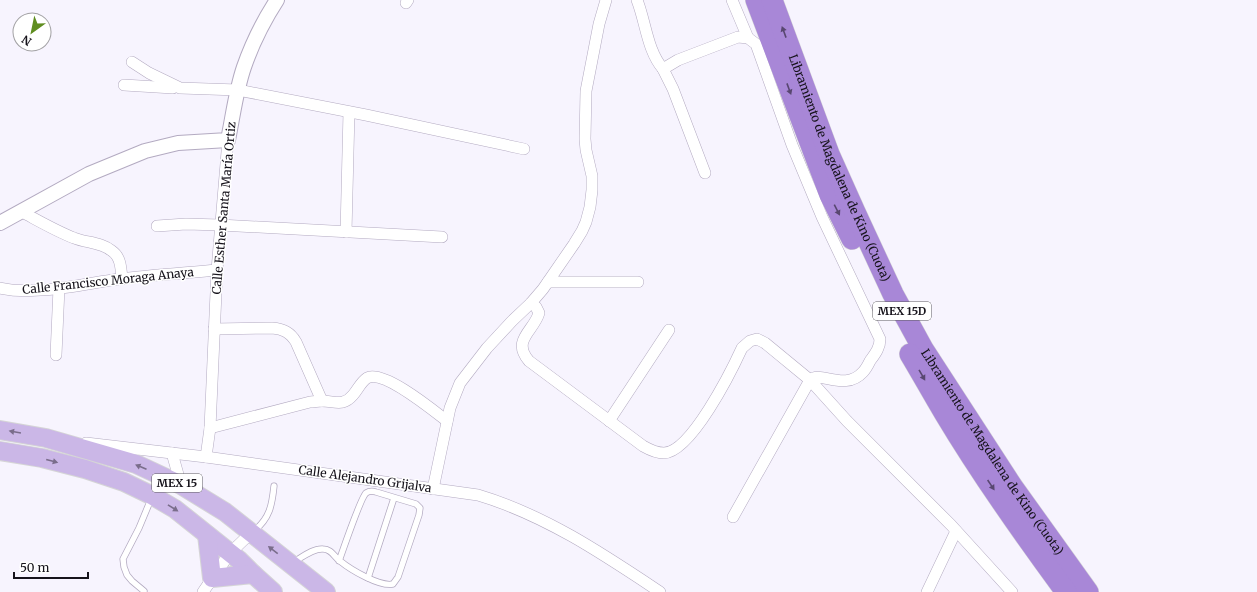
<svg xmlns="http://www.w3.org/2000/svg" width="1257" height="592" viewBox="0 0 1257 592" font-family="Merriweather,serif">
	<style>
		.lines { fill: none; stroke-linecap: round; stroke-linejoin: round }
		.service-casing { stroke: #b3aac1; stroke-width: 7 }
		.minor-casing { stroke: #b3aac1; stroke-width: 12 }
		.tertiary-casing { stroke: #b3aac1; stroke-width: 16 }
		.primary-casing { stroke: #d5d5d6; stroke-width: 20 }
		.motorway-casing { stroke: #d5d5d6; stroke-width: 22 }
		.service { stroke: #fff; stroke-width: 5.5 }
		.minor { stroke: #fff; stroke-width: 11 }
		.tertiary { stroke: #fff; stroke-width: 14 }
		.primary { stroke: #cbb7e7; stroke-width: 18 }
		.motorway { stroke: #a887d7; stroke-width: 21 }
		.oneway { fill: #584770 }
		.oneway2 { fill: #7a6d8b }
		.labels { text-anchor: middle; stroke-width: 3; stroke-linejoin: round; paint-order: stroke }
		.shield { fill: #fff; stroke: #5c5a5f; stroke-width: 1 }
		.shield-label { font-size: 11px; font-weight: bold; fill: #16131b }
		.street-label { font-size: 12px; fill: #16131b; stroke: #fff }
	</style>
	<rect width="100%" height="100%" fill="#f7f4fe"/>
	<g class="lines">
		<defs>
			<g id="service">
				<path d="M254 531C270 518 272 505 274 486"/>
				<path d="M292 563C301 558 313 548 323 549 332 549 334 557 340 561 351 570 380 587 393 584L398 577 419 515 420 508 416 504 376 492C373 491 369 491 366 493 361 497 343 550 339 561"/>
				<polyline points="368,578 394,498"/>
				<path d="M144 591 132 581 127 575 124 567 123 559 139 528 156 487C158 483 160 482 164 483"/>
			</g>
			<g id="minor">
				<path d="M637 0C646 23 647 50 663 69"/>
				<polyline points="732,0 748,38"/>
				<polyline points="406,3 408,0"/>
				<polyline points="132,62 149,73 180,88 238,90 366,115 524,149"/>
				<polyline points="124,85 173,88"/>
				<path d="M705 173 673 89 663 69 678 60 738 37 748 38 756 44 792 145 822 217 880 339C880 348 875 354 870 361 868 365 866 369 863 372 845 392 820 370 810 380L733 517"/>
				<path d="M22 212C39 221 56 231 74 238 86 243 101 242 112 251 121 257 121 269 122 279"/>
				<polyline points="157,226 186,224 220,225 442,237"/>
				<polyline points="346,232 349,112"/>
				<polyline points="548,282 638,282"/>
				<path d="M0 288C36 296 82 284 119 279 151 275 184 273 217 270"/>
				<path d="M531 303 536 307 539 313C534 331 511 340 529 361L643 446C650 450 656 453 664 453 691 452 731 372 742 348L750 341 757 339 765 343 810 380 847 421 951 525 1012 592"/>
				<path d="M214 329 272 328C283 329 290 332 296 342L322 401"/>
				<polyline points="56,355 59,288"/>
				<polyline points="609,421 669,330"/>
				<path d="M210 428 310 402C314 402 318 401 322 401 335 401 343 407 353 395 358 389 361 382 367 378 383 369 434 411 447 421"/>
				<path d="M86 443 206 457 478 495C545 515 603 554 660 592"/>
				<polyline points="172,453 181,485"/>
				<polyline points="206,457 210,428 217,270 228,140"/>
				<polyline points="433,489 450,408 460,383 487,348 512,321 531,303 543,289 574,244 582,231 586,222 590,207 592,190 592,176 586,150 585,139 586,91 599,24 606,0"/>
				<polyline points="203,592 230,553 251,533"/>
				<polyline points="927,592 956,531"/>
			</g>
			<path id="tertiary" d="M0 223 89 174 145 151 178 143 228 140C233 116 236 90 244 67 252 44 264 20 277 0"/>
			<g id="primary">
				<polyline points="0,430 46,438 136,464 181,485 225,512 326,592"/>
				<polyline points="0,451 42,458 85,469 124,482 153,496 175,509 239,560 253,574 273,592"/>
				<polyline points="207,535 212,578 253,574"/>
			</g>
			<g id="motorway">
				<polyline points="756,0 830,195 852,239"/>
				<path id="s1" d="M772 0 829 154 855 212 893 294 923 349 1012 486 1088 592"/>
				<path d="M910 354C922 374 933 394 945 414 982 476 1024 535 1066 592"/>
			</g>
		</defs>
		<use href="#service" class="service-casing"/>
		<use href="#minor" class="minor-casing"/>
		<use href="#tertiary" class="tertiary-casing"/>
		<use href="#primary" class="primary-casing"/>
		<use href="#motorway" class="motorway-casing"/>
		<use href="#service" class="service"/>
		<use href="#minor" class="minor"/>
		<use href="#tertiary" class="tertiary"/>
		<use href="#primary" class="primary"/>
		<use href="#motorway" class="motorway"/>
	</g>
	<defs><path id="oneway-solid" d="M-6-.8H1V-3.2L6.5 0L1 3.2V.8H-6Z"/></defs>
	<g class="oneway">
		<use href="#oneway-solid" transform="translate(784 32) rotate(-110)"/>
		<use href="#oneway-solid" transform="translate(789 89) rotate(70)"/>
		<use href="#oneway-solid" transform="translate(837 210) rotate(63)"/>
		<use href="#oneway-solid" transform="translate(922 375) rotate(60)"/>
		<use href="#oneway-solid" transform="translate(991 485) rotate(56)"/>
	</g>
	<g class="oneway2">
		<use href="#oneway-solid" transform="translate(15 432) rotate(-170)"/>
		<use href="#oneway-solid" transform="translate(52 461) rotate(15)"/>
		<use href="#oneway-solid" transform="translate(141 467) rotate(-157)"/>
		<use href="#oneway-solid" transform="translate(173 508) rotate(32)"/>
		<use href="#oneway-solid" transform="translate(273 550) rotate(-142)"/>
	</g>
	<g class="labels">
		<g class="shield">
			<rect x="873" y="302" width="58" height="18" rx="3"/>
			<rect x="152" y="474" width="50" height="18" rx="3"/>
		</g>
		<g class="shield-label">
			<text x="902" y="315">MEX 15D</text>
			<text x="177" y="487">MEX 15</text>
		</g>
		<g class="street-label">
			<text dy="4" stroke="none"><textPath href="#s1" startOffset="181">Libramiento de Magdalena de Kino (Cuota)</textPath></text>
			<text transform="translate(224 208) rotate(-85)" y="4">Calle Esther Santa María Ortiz</text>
			<text transform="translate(108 281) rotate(-6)" y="4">Calle Francisco Moraga Anaya</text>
			<text dy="4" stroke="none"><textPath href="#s1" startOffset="505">Libramiento de Magdalena de Kino (Cuota)</textPath></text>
			<text transform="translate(365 479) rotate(8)" y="4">Calle Alejandro Grijalva</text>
		</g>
	</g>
	<g transform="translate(32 32) rotate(213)"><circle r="19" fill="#ffffff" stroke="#a2a1a4"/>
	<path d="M0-3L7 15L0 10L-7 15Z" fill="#5f8d20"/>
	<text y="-6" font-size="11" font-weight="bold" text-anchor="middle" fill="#16131b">N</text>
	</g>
	<path d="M14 572v6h74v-6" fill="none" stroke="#16131b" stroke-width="2"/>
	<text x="20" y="572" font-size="12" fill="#16131b" stroke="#ffffff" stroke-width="3" paint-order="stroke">50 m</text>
</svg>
